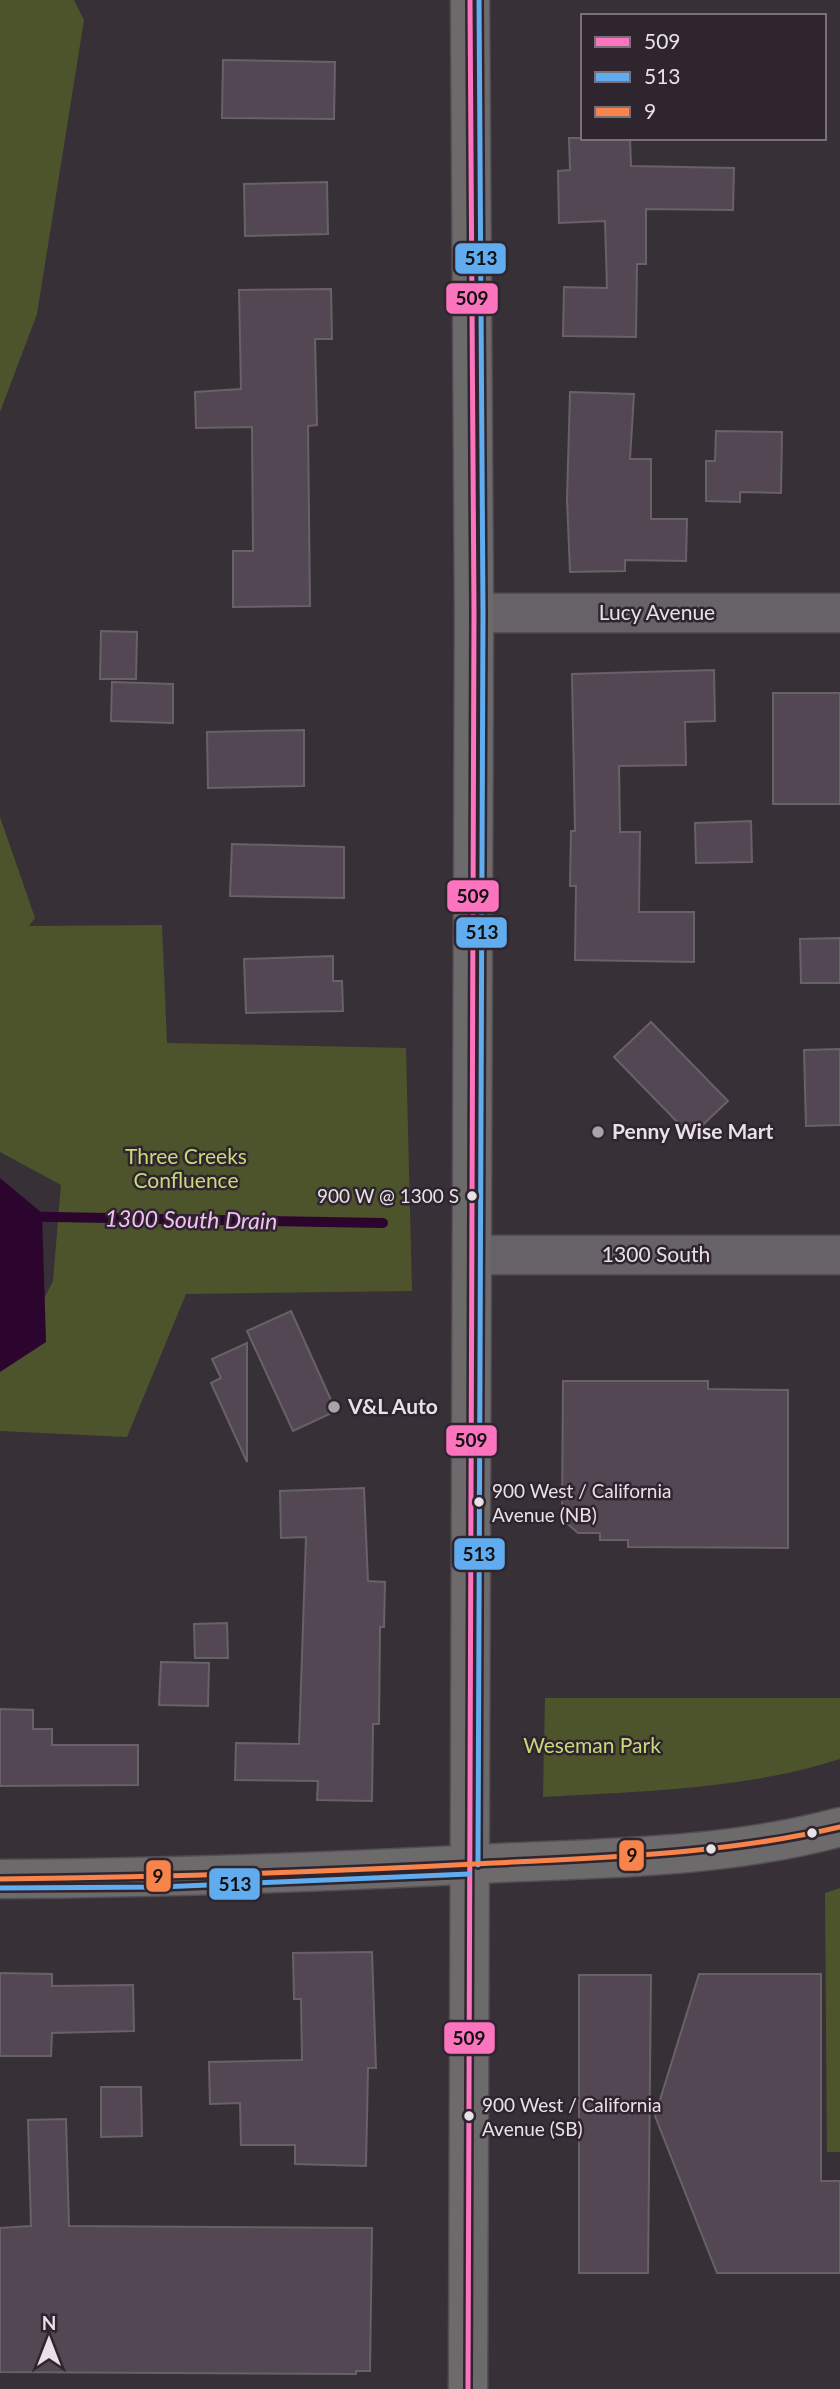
<svg xmlns="http://www.w3.org/2000/svg" width="840" height="2389" viewBox="0 0 840 2389" font-family="Lato,sans-serif">
	<style>
		.green { fill: #4d542c }
		.water { fill: #2c052f }
		.lines { fill: none; stroke-linecap: round; stroke-linejoin: round }
		.stream { stroke: #2c052f; stroke-width: 10 }
		.building { fill: #534753; stroke: #676267; stroke-width: 2 }
		.minor-casing { stroke: #534e53; stroke-width: 41 }
		.secondary-casing { stroke: #534e53; stroke-width: 41 }
		.minor { stroke: #676267; stroke-width: 38 }
		.secondary { stroke: #6d6a6c; stroke-width: 38 }
		.bus-1-casing { stroke: #2f252f; stroke-width: 10 }
		.bus-2-casing { stroke: #2f252f; stroke-width: 10 }
		.bus-3-casing { stroke: #2f252f; stroke-width: 10 }
		.bus-1 { stroke: #fc73be; stroke-width: 5 }
		.bus-2 { stroke: #60acee; stroke-width: 5 }
		.bus-3 { stroke: #f8844c; stroke-width: 5 }
		.poi-dot { fill: #aaa3aa; stroke: #2f252f; stroke-width: 2.5 }
		.bus-dot { fill: #e8e1e8; stroke: #2f252f; stroke-width: 2.5 }
		.labels { text-anchor: middle; stroke-width: 5; stroke-linejoin: round; paint-order: stroke }
		.bus-label { font-size: 19px; fill: #e8e1e8; stroke: #2f252f; text-anchor: start }
		.street-label { font-size: 21px; fill: #e8e1e8; stroke: #2f252f }
		.poi-label { font-size: 21px; font-weight: bold; fill: #e8e1e8; stroke: #2f252f; text-anchor: start }
		.park-label { font-size: 21px; fill: #c9da79; stroke: #2f252f }
		.water-label { font-size: 23px; font-style: italic; fill: #f6bdf7; stroke: #2f252f }
		.line-badge { stroke: #2f252f; stroke-width: 2.5 }
		.pale-badge-label { font-size: 19px; text-anchor: middle; font-weight: bold; fill: #111 }
	</style>
	<rect width="100%" height="100%" fill="#373137"/>
	<g class="green">
		<polygon points="0,0 74,0 84,20 37,314 0,412"/>
		<polygon points="0,817 35,918 29,926 162,925 167,1043 406,1048 412,1291 186,1294 127,1437 0,1431 0,1364 19,1348 53,1281 61,1185 0,1152"/>
		<path d="M545 1698H840V1759C744 1790 642 1791 543 1797Z"/>
		<polygon points="840,1888 840,2152 827,2152 825,1893"/>
	</g>
	<polygon class="water" points="0,1178 42,1213 46,1342 0,1372"/>
	<g class="lines">
		<polyline class="stream" points="0,1216 383,1223"/>
	</g>
	<g class="building">
		<polygon points="223,60 335,62 334,119 222,118"/>
		<polygon points="569,138 630,138 631,166 734,168 733,210 646,209 646,264 637,264 636,337 563,336 564,287 607,288 605,221 559,223 558,171 570,170"/>
		<polygon points="327,182 328,234 245,236 244,184"/>
		<polygon points="331,289 332,339 315,339 317,425 308,426 310,606 233,607 233,551 253,551 252,427 196,428 195,392 241,389 239,290"/>
		<polygon points="570,392 634,394 630,459 651,459 651,519 687,519 686,561 625,560 625,571 570,572 567,499"/>
		<polygon points="716,431 782,432 781,493 740,492 740,502 706,501 706,461 715,461"/>
		<polygon points="101,631 137,632 136,679 100,679"/>
		<polygon points="714,670 715,721 685,722 686,765 619,766 620,832 640,832 639,912 694,912 694,962 575,960 576,886 570,886 571,831 575,831 572,674"/>
		<polygon points="112,682 173,684 173,723 111,721"/>
		<rect x="773" y="693" width="67" height="111"/>
		<polygon points="304,730 304,786 208,788 207,732"/>
		<polygon points="751,821 752,862 696,863 695,823"/>
		<polygon points="232,844 344,847 344,898 230,896"/>
		<polygon points="840,938 840,983 801,983 800,939"/>
		<polygon points="333,956 333,981 342,981 343,1011 246,1013 244,959"/>
		<polygon points="651,1022 728,1101 691,1136 614,1057"/>
		<polygon points="840,1049 840,1125 806,1126 804,1050"/>
		<polygon points="291,1311 336,1411 293,1431 247,1331"/>
		<polygon points="247,1343 247,1462 211,1383 221,1378 212,1359"/>
		<polygon points="563,1381 708,1381 708,1389 788,1390 788,1548 628,1547 628,1540 600,1540 600,1533 578,1533 562,1519"/>
		<polygon points="364,1488 368,1581 385,1582 384,1627 380,1627 379,1724 373,1724 372,1801 317,1800 318,1781 235,1780 236,1743 299,1744 306,1537 281,1538 280,1491"/>
		<polygon points="227,1623 228,1658 195,1658 194,1624"/>
		<polygon points="161,1662 209,1663 208,1706 159,1705"/>
		<polygon points="0,1709 33,1710 33,1729 52,1729 52,1745 138,1745 138,1785 0,1786"/>
		<polygon points="372,1952 376,2068 368,2068 366,2166 295,2164 295,2145 241,2145 240,2103 210,2104 209,2062 302,2060 301,1999 294,1999 293,1953"/>
		<polygon points="0,1973 52,1974 52,1986 133,1985 134,2031 52,2033 51,2056 0,2056"/>
		<polygon points="699,1974 821,1974 821,2181 840,2181 840,2273 717,2273 655,2116"/>
		<polygon points="579,1975 651,1975 648,2273 579,2273"/>
		<polygon points="101,2087 141,2087 142,2136 101,2137"/>
		<polygon points="66,2119 69,2226 372,2228 370,2371 356,2371 356,2374 0,2372 0,2228 31,2226 28,2120"/>
	</g>
	<g class="lines">
		<defs>
			<g id="minor">
				<polyline points="474,613 840,613"/>
				<polyline points="472,1255 840,1255"/>
			</g>
			<g id="secondary">
				<path d="M0 1879C166 1878 332 1872 498 1863 612 1858 729 1857 840 1827"/>
				<polyline points="468,2389 474,613 470,0"/>
			</g>
		</defs>
		<use href="#minor" class="minor-casing"/>
		<use href="#secondary" class="secondary-casing"/>
		<use href="#minor" class="minor"/>
		<use href="#secondary" class="secondary"/>
		<defs>
			<polyline id="bus-1" points="468,2389 474,613 470,0"/>
			<g id="bus-2">
				<polyline points="478,1865 483,613 479,0"/>
				<polyline points="0,1888 160,1887 469,1874"/>
			</g>
			<path id="bus-3" d="M0 1879C164 1877 329 1872 493 1863 610 1857 725 1854 840 1827"/>
		</defs>
		<use href="#bus-1" class="bus-1-casing"/>
		<use href="#bus-2" class="bus-2-casing"/>
		<use href="#bus-3" class="bus-3-casing"/>
		<use href="#bus-1" class="bus-1"/>
		<use href="#bus-2" class="bus-2"/>
		<use href="#bus-3" class="bus-3"/>
	</g>
	<g class="poi-dot">
		<circle cx="598" cy="1132" r="7"/>
		<circle cx="334" cy="1407" r="7"/>
	</g>
	<g class="bus-dot">
		<circle cx="472" cy="1196" r="6"/>
		<circle cx="479" cy="1502" r="6"/>
		<circle cx="812" cy="1833" r="6"/>
		<circle cx="711" cy="1849" r="6"/>
		<circle cx="469" cy="2116" r="6"/>
	</g>
	<g class="labels">
		<g class="bus-label">
			<text x="459" y="1203" text-anchor="end">900 W @ 1300 S</text>
			<text x="492" y="1498">900 West / California<tspan x="492" dy="24">Avenue (NB)</tspan></text>
			<text x="482" y="2112">900 West / California<tspan x="482" dy="24">Avenue (SB)</tspan></text>
		</g>
		<g class="street-label">
			<text x="657" y="620">Lucy Avenue</text>
			<text x="656" y="1262">1300 South</text>
		</g>
		<g class="poi-label">
			<text x="612" y="1139">Penny Wise Mart</text>
			<text x="348" y="1414">V&amp;L Auto</text>
		</g>
		<g class="park-label">
			<text x="186" y="1164">Three Creeks<tspan x="186" dy="24">Confluence</tspan></text>
			<text x="592" y="1753">Weseman Park</text>
		</g>
		<g class="water-label">
			<text transform="translate(191 1220) rotate(1)" y="8">1300 South Drain</text>
		</g>
	</g>
	<g class="line-badge">
		<rect x="454" y="242" width="53" height="33" rx="7" fill="#60acee"/>
		<rect x="445" y="282" width="54" height="33" rx="7" fill="#fc73be"/>
		<rect x="446" y="879" width="54" height="34" rx="7" fill="#fc73be"/>
		<rect x="455" y="916" width="53" height="33" rx="7" fill="#60acee"/>
		<rect x="445" y="1424" width="53" height="33" rx="7" fill="#fc73be"/>
		<rect x="453" y="1537" width="53" height="34" rx="7" fill="#60acee"/>
		<rect x="618" y="1839" width="27" height="33" rx="7" fill="#f8844c"/>
		<rect x="145" y="1859" width="27" height="34" rx="7" fill="#f8844c"/>
		<rect x="208" y="1867" width="53" height="34" rx="7" fill="#60acee"/>
		<rect x="443" y="2021" width="53" height="34" rx="7" fill="#fc73be"/>
	</g>
	<g class="pale-badge-label">
		<text x="481" y="265">513</text>
		<text x="472" y="305">509</text>
		<text x="473" y="903">509</text>
		<text x="482" y="939">513</text>
		<text x="471" y="1447">509</text>
		<text x="479" y="1561">513</text>
		<text x="632" y="1862">9</text>
		<text x="158" y="1883">9</text>
		<text x="235" y="1891">513</text>
		<text x="469" y="2045">509</text>
	</g>
	<rect x="581" y="14" width="245" height="126" fill="#2f252f" stroke="#797079" stroke-width="2"/>
	<rect x="595" y="37" width="35" height="10" fill="#fc73be" stroke="#797079" stroke-width="2"/>
	<text x="644" y="49" font-size="21" fill="#e8e1e8">509</text>
	<rect x="595" y="72" width="35" height="10" fill="#60acee" stroke="#797079" stroke-width="2"/>
	<text x="644" y="84" font-size="21" fill="#e8e1e8">513</text>
	<rect x="595" y="107" width="35" height="10" fill="#f8844c" stroke="#797079" stroke-width="2"/>
	<text x="644" y="119" font-size="21" fill="#e8e1e8">9</text>
	<g transform="translate(49 2340)" stroke="#2f252f" stroke-width="5" paint-order="stroke">
	<path d="M0-5L12 26L0 18L-12 26Z" fill="#e8e1e8"/>
	<text y="-10" font-size="19" font-weight="bold" text-anchor="middle" fill="#e8e1e8">N</text>
	</g>
</svg>
